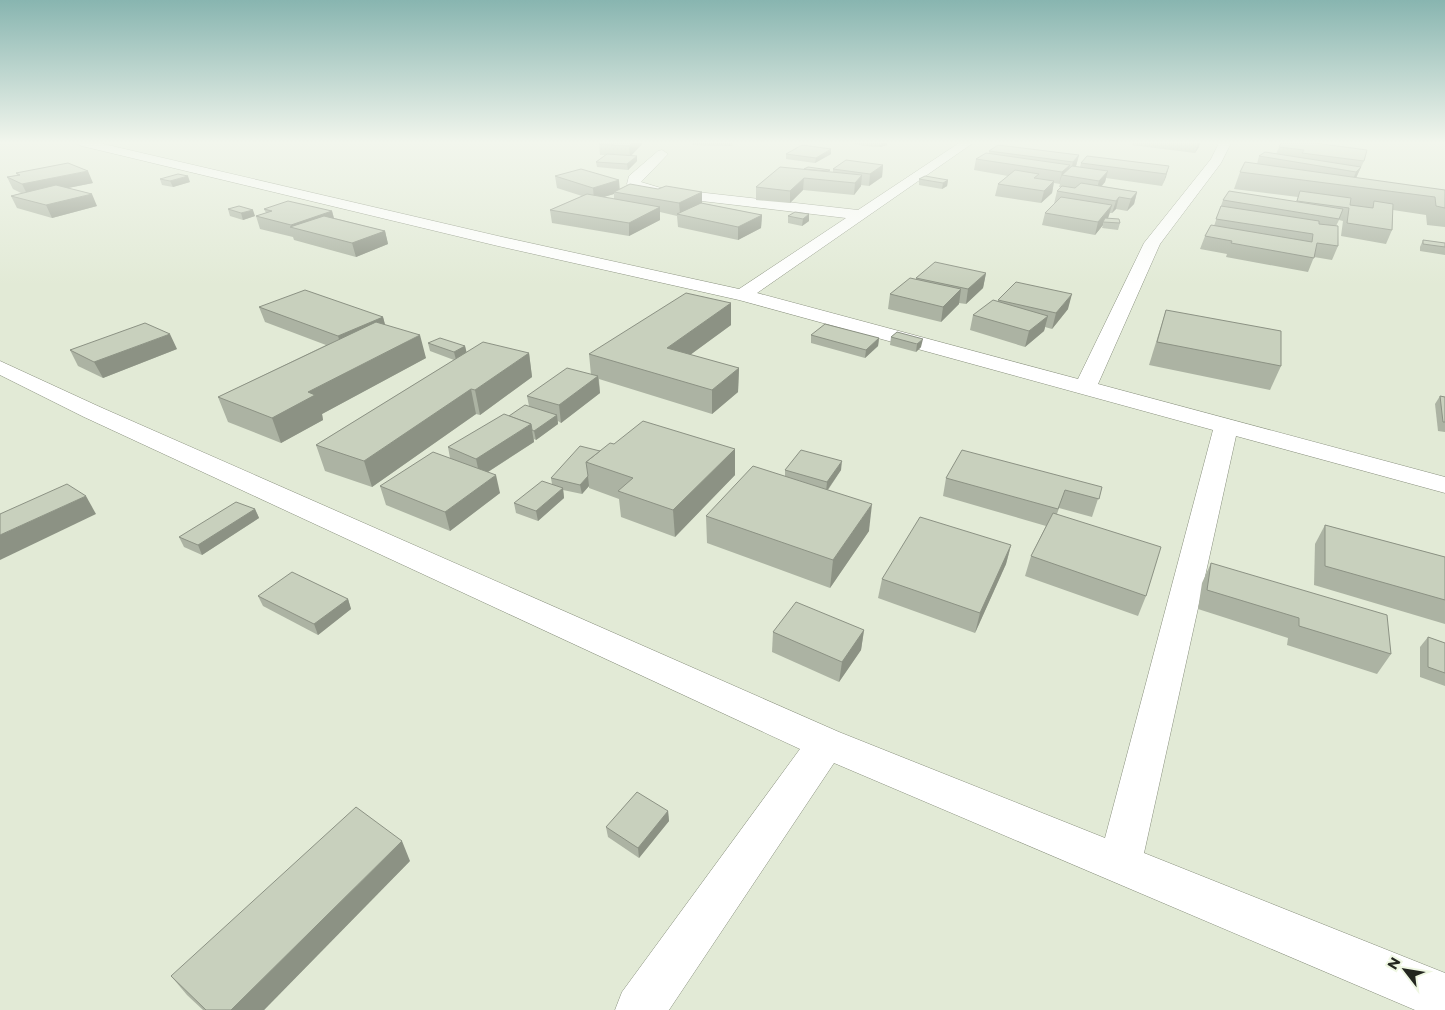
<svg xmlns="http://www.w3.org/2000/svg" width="1445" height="1010" viewBox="0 0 1445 1010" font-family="Montserrat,sans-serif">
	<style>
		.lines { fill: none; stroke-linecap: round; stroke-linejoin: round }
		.minor-casing { stroke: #89907e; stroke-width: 1 }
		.minor { fill: #fff; fill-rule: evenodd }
		.wall { fill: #acb3a3; fill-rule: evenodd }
		.shaded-wall { fill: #8c9284 }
		.building { fill: #c8d0bd; stroke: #8c9284 }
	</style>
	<rect width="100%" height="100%" fill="#e2ead6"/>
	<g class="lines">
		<defs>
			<polygon id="minor" points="76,143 99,143 498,236 739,289 846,218 659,196 629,187 627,184 629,176 658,151 662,150 668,154 641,182 661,188 858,210 959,143 973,143 757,293 1078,379 1144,243 1211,159 1219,143 1231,143 1221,163 1160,244 1098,384 1445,477 1445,493 1236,436 1144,853 1445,973 1445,1010 1415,1010 834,763 669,1010 615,1010 622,992 800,749 84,417 0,375 0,361 100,407 839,732 1105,838 1213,430 739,300 498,246 82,146"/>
		</defs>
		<use href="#minor" class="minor-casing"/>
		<use href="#minor" class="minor"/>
	</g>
	<g class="wall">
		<polygon points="600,143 643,143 631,155 637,161 628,170 597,167 596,162 605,155 600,155 599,144"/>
		<polygon points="693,143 733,143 732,146 693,145"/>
		<polygon points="851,143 887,143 887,145 880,147 864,146"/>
		<polygon points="1132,143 1200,143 1199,147 1195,153 1131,145"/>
		<polygon points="1281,143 1364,161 1356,178 1445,190 1445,227 1427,225 1426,215 1393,210 1392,230 1386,244 1341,236 1343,221 1339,220 1336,226 1338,246 1332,260 1314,257 1308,272 1226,257 1227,254 1200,249 1205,236 1214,226 1223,200 1296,202 1298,197 1234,189 1240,172 1257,164 1259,156 1276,154"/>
		<polygon points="989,151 1079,155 1076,166 1080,167 1081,163 1169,166 1162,186 1106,178 1105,182 1102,186 1137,192 1134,204 1127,211 1116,209 1112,213 1110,213 1108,218 1120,223 1118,230 1102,228 1103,225 1095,235 1042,225 1045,213 1054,204 1057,191 1062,187 1059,187 1060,184 1054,183 1052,193 1041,203 995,196 998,184 1008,176 974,170 976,159 989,153"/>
		<polygon points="786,154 831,154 815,163 786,159"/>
		<polygon points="883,165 882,177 869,186 861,185 861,186 854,195 803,190 790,203 756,200 756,187 833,172 833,169"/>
		<polygon points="16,173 93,183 68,188 97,206 52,218 17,208 11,196 21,193 13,189 7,177 17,175"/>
		<path d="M555 176 619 180V189H658L702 192V203L762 215 761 228 738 240 678 227 677 216 660 212V220L629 236 552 223 550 210 582 196 557 188ZM614 194V199L603 197Z"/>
		<polygon points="160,179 190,182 173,187 162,185"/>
		<polygon points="919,179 948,180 947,186 942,189 919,185"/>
		<polygon points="228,209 255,216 243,220 230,216"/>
		<polygon points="264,209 332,211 334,218 385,231 388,244 356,257 294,240 293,237 260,229 256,216 266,213"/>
		<polygon points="795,212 809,221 802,226 788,223 788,216"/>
		<polygon points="1423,240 1445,243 1445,255 1420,251 1420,247"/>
		<polygon points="986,273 983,288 966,304 959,303 959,304 941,322 888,309 890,294 916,279 916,278"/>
		<polygon points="998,300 1068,309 1052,329 1045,327 1044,331 1025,347 970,330 973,315 998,302"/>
		<polygon points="731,303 731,325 690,355 739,368 738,392 712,414 599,379 600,393 561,423 558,421 558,424 536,440 534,439 534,442 488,472 500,493 450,531 386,505 380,486 450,458 448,447 529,406 527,396 591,375 589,354"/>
		<polygon points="259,307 383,317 385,325 426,358 322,414 323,420 281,443 228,422 218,397 326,345 265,322"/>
		<polygon points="1166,310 1281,366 1270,390 1149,365"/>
		<polygon points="897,332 921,347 916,352 890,345 891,337"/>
		<polygon points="811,335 879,338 878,346 865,358 811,343"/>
		<polygon points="428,343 465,346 466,352 529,353 532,377 480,415 476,414 372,487 325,471 316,445 454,360 430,351"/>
		<polygon points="177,349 103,378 78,366 70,350"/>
		<polygon points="1440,396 1445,397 1445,432 1438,431 1435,404"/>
		<polygon points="614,444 735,449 735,475 675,537 621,517 619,499 589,488 589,486 582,494 563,490 564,498 538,521 516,513 514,503 552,484 551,478 600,451"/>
		<polygon points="785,470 841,470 828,490 869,531 830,588 707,543 706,516 785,476"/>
		<polygon points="946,478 1102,487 1092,517 1059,508 1057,514 1146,596 1138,616 1025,576 1031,556 1046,526 943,496"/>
		<polygon points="255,509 259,518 202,555 184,547 179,537"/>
		<polygon points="1325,525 1445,557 1445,624 1314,585 1315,544"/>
		<polygon points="1011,545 1006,564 975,633 878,598 882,579"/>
		<polygon points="1211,563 1391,654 1377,674 1287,645 1288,638 1198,609 1202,583"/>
		<polygon points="258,596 348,599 351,609 318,635 263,606"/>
		<polygon points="864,630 861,650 839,682 772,652 773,632"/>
		<polygon points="1428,637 1445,643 1445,686 1420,677 1420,647"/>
		<polygon points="668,811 669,821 639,858 608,837 606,827"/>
		<polygon points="410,861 264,1010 203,1010 187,995 171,976"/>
	</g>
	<g class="shaded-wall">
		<polygon points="632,143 643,143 630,157 629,146"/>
		<polygon points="881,143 887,143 887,145 880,147"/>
		<polygon points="1198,143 1200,143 1199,147 1195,153"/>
		<polygon points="831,149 831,154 815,163 816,158"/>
		<polygon points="1079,155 1076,166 1070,174 1073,162"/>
		<polygon points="637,156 637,161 628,170 627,164"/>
		<polygon points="883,165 882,177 869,186 870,174"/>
		<polygon points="1070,165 1067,176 1062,175 1059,184 1062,172"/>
		<polygon points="1169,166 1166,177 1162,186 1166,174"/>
		<polygon points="1361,167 1356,178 1351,184 1356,172"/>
		<polygon points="88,171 93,183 28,196 22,184"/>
		<polygon points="1108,171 1105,182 1096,192 1099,181"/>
		<polygon points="862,175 861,186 854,195 855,183"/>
		<polygon points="188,176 190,182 173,187 170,181"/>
		<polygon points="804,178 803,190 790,203 790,191"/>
		<polygon points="619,180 620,192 614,192 614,194 594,200 593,188"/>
		<polygon points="948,180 947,186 942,189 943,183"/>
		<polygon points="1054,181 1052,193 1041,203 1044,191"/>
		<polygon points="702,192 702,204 680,214 679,203"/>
		<polygon points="1137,192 1134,204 1127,211 1131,199"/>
		<polygon points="92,194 97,206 52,218 46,205"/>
		<polygon points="1119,197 1116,209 1112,213 1116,201"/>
		<polygon points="1112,205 1108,218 1103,222 1103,225 1095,235 1098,222"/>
		<polygon points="660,207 660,220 629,236 629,223"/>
		<polygon points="253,210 255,216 243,220 241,213"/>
		<polygon points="332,211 335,223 292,227 291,225"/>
		<polygon points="809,214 809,221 802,226 803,219"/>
		<polygon points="762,215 761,228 738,240 738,227"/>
		<polygon points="385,231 388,244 356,257 352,243"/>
		<polygon points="986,273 983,288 966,304 968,289"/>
		<polygon points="961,289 959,304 941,322 943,307"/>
		<polygon points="1072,294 1068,309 1052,329 1056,313"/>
		<polygon points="731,303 731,325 668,371 667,348"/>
		<polygon points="1048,316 1044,331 1025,347 1029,331"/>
		<polygon points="383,317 387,332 343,352 338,336"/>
		<polygon points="170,334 177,349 103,378 94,362"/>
		<polygon points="420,335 426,358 322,414 323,420 281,443 272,418 308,392"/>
		<polygon points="879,338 878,346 865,358 866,350"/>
		<polygon points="923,339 921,347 916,352 917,344"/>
		<polygon points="465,346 467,354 456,360 454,352"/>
		<polygon points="529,353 532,377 480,415 475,390"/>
		<polygon points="739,368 738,392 712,414 712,390"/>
		<polygon points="598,376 600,393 561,423 559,405"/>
		<polygon points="471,389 476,414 372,487 364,461"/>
		<polygon points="557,415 558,424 536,440 534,431"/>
		<polygon points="531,424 534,442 480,477 476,459"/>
		<polygon points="735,449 735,475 675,537 673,510"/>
		<polygon points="842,461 841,470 826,492 827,482"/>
		<polygon points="496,475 500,493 450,531 445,512"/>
		<polygon points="588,476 589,486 582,494 580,485"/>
		<polygon points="563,488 564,498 538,521 536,511"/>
		<polygon points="86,496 96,514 0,560 0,535"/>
		<polygon points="872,504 869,531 830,588 833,560"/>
		<polygon points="255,509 259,518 202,555 198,545"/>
		<polygon points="1011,545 1006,564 975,633 980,613"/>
		<polygon points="348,599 351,609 318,635 314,624"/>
		<polygon points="864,630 861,650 839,682 842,662"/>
		<polygon points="668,811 669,821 639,858 638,848"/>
		<polygon points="402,841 410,861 264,1010 231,1010"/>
	</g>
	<g class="building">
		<polygon points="600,143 632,143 629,146 599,144"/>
		<polygon points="1281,143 1315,143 1367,150 1364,161 1302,153 1304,150 1279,147"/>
		<polygon points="802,145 831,149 816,158 786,154"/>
		<polygon points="998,145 1079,155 1073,162 989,151"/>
		<polygon points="1265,152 1361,167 1356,172 1259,156"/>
		<polygon points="986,153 1070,165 1062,172 976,159"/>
		<polygon points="607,154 637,156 627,164 596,162"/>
		<polygon points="1087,156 1169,166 1166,174 1081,163"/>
		<polygon points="846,160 883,165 870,174 833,169"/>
		<polygon points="1245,162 1445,190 1445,208 1436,206 1435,197 1240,172"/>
		<polygon points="68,163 88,171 22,184 7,177 20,175 16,173"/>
		<polygon points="1072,166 1108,171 1099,181 1062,175"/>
		<polygon points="780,167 862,175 855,183 804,178 790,191 756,187"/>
		<polygon points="808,167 830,170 828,171 804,169"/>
		<polygon points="581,169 619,180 593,188 555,176"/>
		<polygon points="1015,170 1039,174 1034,178 1054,181 1044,191 998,184"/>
		<polygon points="178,174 188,176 170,181 160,179"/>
		<polygon points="925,176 948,180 943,183 919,179"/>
		<polygon points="1081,183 1137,192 1131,199 1119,197 1116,201 1057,191 1062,186 1075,188"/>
		<polygon points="630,184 658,189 666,186 702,192 679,203 614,192"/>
		<polygon points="56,185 92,194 46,205 11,196"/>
		<polygon points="1229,191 1343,209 1339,219 1223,200"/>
		<polygon points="1300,191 1351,198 1350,205 1373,208 1374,201 1393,204 1392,230 1347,223 1349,208 1297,201"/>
		<polygon points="587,194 660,207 629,223 550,210"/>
		<polygon points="1061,197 1112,205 1098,222 1045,213"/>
		<polygon points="288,201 332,211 291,225 256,216 272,211 264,209"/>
		<polygon points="701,203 762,215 738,227 677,214"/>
		<polygon points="239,206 253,210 241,213 228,209"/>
		<polygon points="1221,206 1319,221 1319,224 1338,226 1338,246 1317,243 1314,258 1231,243 1232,241 1205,236 1211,225 1312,242 1313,234 1216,219"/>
		<polygon points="795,212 809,214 803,219 788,216"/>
		<polygon points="324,216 385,231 352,243 290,227"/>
		<polygon points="1105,218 1119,219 1120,223 1103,222"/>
		<polygon points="1423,240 1445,243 1445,247 1423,244"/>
		<polygon points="935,262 986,273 968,289 916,278"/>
		<polygon points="910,278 961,289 943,307 890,294"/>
		<polygon points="1016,282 1072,294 1056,313 998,300"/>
		<polygon points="305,290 383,317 338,336 259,307"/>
		<polygon points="686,293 731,303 667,348 739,368 712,390 589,354"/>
		<polygon points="993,300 1048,316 1029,331 973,315"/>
		<polygon points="1166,310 1281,331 1281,366 1157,342"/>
		<polygon points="376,322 420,335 308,392 315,395 272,418 218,397"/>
		<polygon points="145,323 170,334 94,362 70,350"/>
		<polygon points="825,324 879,338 866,350 811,335"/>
		<polygon points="897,332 923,339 917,344 891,337"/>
		<polygon points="440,338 465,346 454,352 428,343"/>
		<polygon points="483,342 529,353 475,390 471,389 364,461 316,445"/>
		<polygon points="567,368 598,376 559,405 527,396"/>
		<polygon points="1440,396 1445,397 1445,422 1443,422"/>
		<polygon points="525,405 557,415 534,431 532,430 531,424 509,416"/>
		<polygon points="504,414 531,424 476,459 448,447"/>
		<polygon points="643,421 735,449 673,510 618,491 633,478 586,462 610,443 614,444"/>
		<polygon points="580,446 600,451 586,462 588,476 580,485 551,478"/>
		<polygon points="801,450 842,461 827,482 785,470"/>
		<polygon points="962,450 1102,487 1099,499 1065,490 1058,509 946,478"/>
		<polygon points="433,452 496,475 445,512 380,486"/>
		<polygon points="753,466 872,504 833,560 706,516"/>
		<polygon points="542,481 563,488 536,511 514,503"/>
		<polygon points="67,484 86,496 0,535 0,514"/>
		<polygon points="236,502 255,509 198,545 179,537"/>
		<polygon points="1053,513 1161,547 1146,596 1031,556"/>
		<polygon points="920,517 1011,545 980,613 882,579"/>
		<polygon points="1325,525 1445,557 1445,600 1325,566"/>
		<polygon points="1211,563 1387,615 1391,654 1299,626 1299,618 1207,590"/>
		<polygon points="292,572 348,599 314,624 258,596"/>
		<polygon points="796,602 864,630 842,662 773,632"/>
		<polygon points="1428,637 1445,643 1445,673 1428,667"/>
		<polygon points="637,792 668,811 638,848 606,827"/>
		<polygon points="356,807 402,841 231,1010 206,1010 171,976"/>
	</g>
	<linearGradient id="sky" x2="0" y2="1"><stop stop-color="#88b5b0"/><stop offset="0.5" stop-color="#f2f6ed"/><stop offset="1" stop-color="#f2f6ed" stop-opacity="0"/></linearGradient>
	<rect width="1445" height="285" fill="url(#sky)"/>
	<g transform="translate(1405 970) rotate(301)" stroke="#eff7e3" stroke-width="4" paint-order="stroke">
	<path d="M0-4L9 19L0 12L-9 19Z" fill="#23261f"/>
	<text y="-8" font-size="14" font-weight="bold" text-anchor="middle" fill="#23261f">N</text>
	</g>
</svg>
